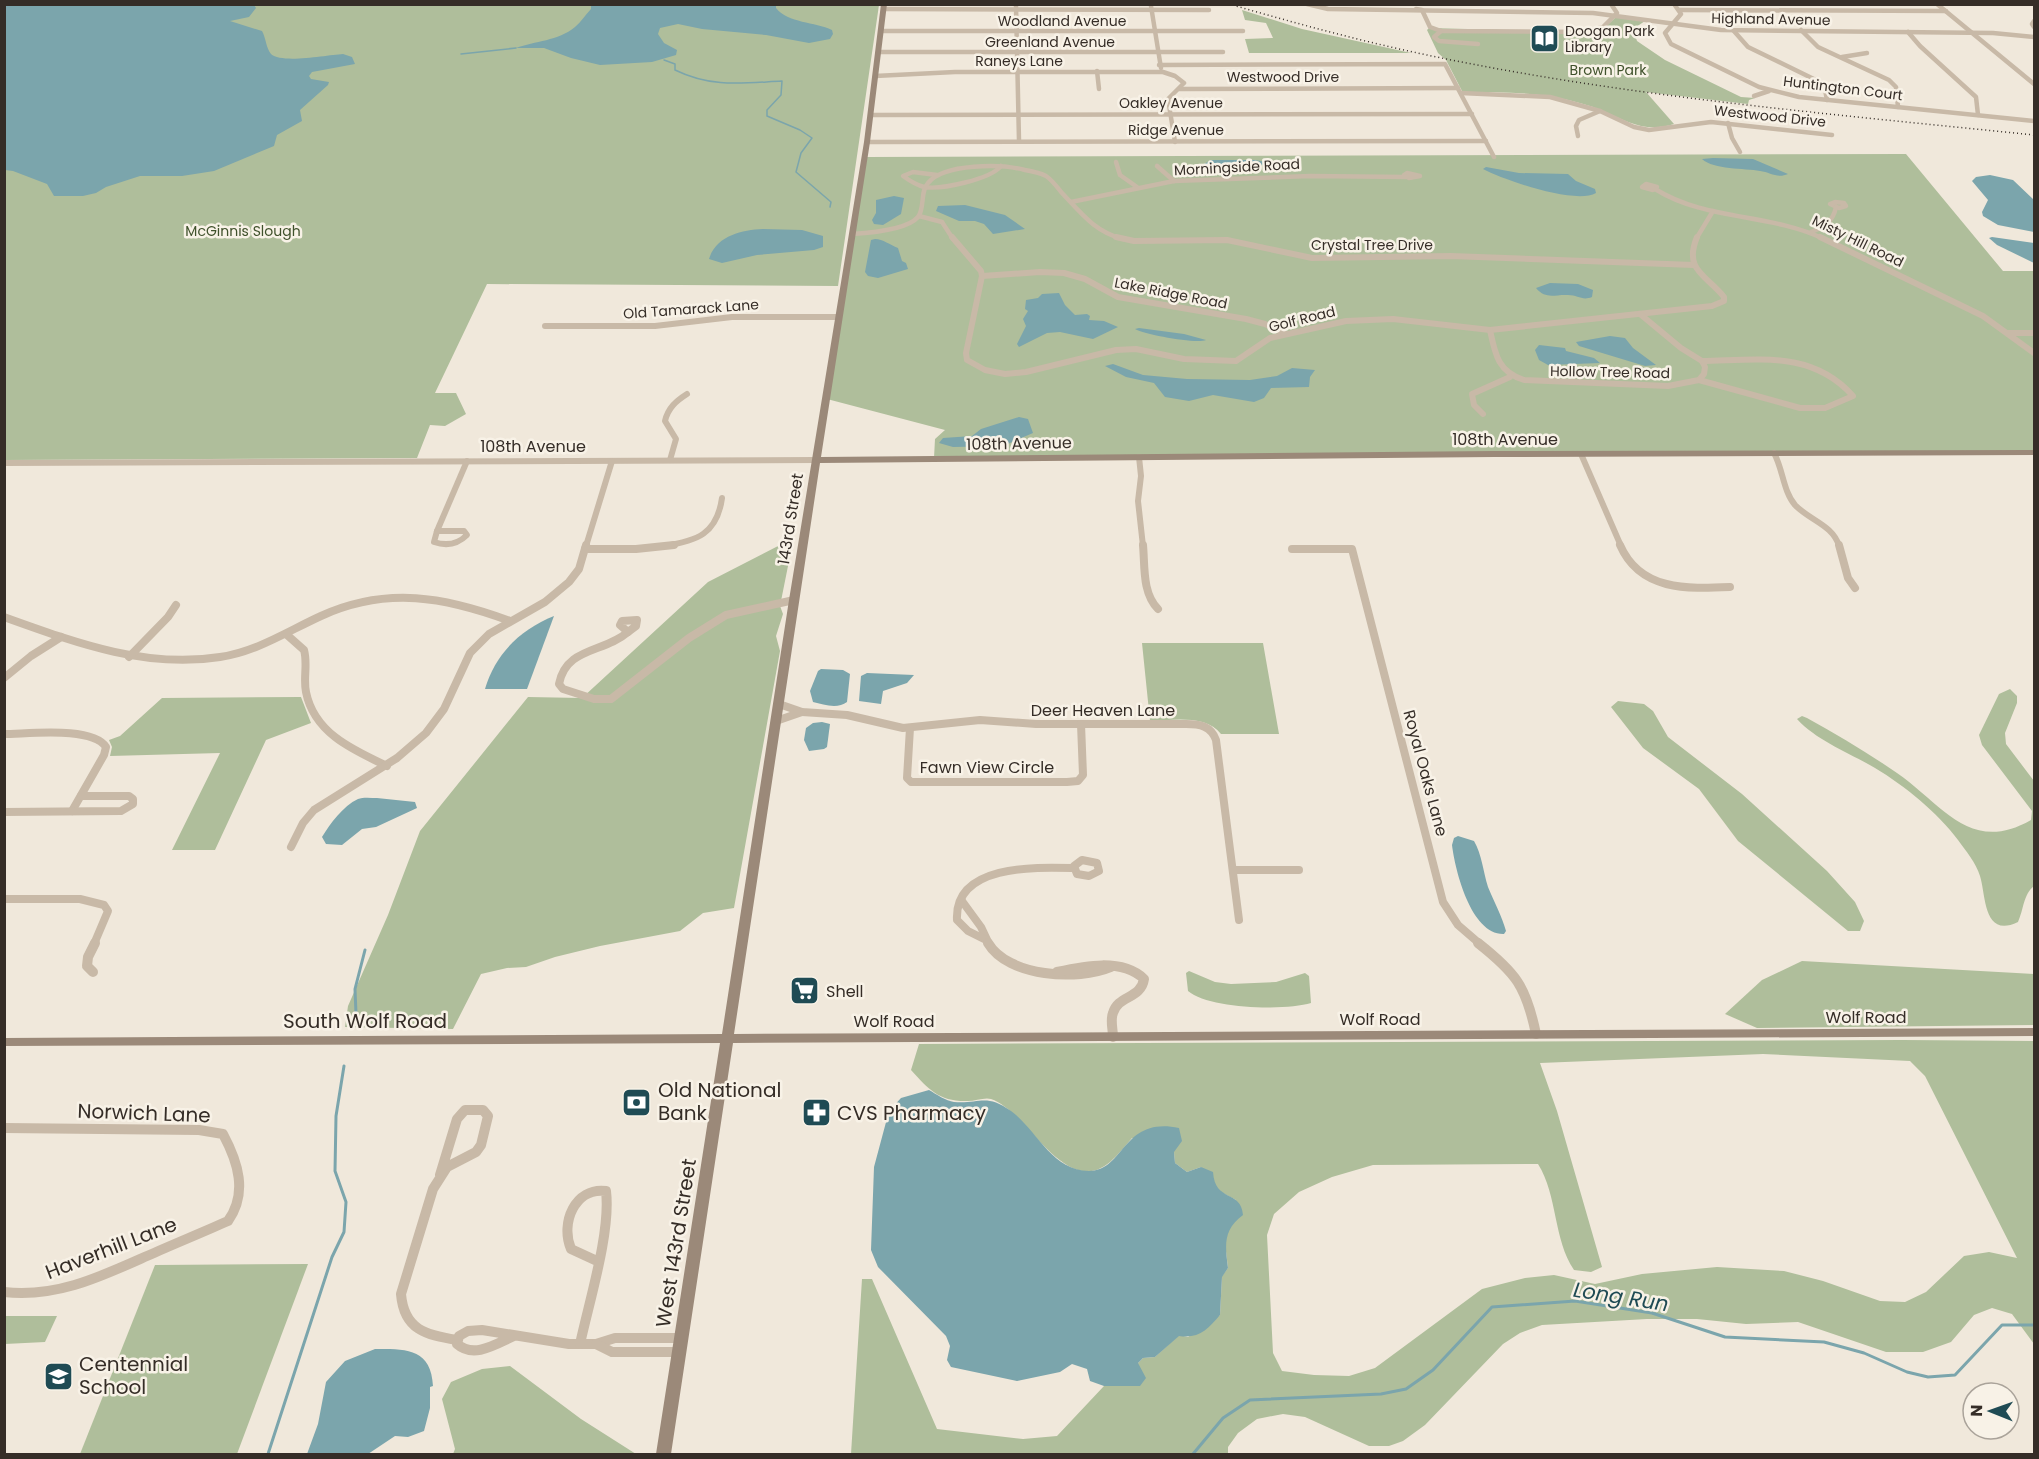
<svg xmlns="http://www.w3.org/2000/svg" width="2039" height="1459" viewBox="0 0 2039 1459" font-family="Poppins,sans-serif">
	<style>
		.green { fill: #afbe9b; fill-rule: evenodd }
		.water { fill: #7ba5ac }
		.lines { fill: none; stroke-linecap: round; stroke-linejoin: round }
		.stream-far1 { stroke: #7ba5ac; stroke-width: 1.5 }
		.stream { stroke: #7ba5ac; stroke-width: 3 }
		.street-far3 { stroke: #c8b9a7; stroke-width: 4.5 }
		.street-far2 { stroke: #c8b9a7; stroke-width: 6 }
		.street-far1 { stroke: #c8b9a7; stroke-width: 8 }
		.street { stroke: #c8b9a7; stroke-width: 10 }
		.secondary { fill: #9b8979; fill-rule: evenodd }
		.rail { stroke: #352d27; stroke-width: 1.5; stroke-dasharray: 1 3; stroke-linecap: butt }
		.labels { text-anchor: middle; stroke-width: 5; stroke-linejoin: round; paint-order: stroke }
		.far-street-label { font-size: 14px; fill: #352d27; stroke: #f8f2e7 }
		.far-poi-label { font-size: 14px; fill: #352d27; stroke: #f8f2e7; text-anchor: start }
		.far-park-label { font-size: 14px; fill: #40522c; stroke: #f8f2e7 }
		.street-label { font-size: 16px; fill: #352d27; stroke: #f8f2e7 }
		.poi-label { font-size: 16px; fill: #352d27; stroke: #f8f2e7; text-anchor: start }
		.near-street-label { font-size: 20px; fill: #352d27; stroke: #f8f2e7 }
		.near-poi-label { font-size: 20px; fill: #352d27; stroke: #f8f2e7; text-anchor: start }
		.near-water-label { font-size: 21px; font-style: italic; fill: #1f4b54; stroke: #f8f2e7 }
	</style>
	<rect width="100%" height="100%" fill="#f0e8db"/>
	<g class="green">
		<polygon points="5,5 879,5 838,286 487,284 435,393 456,393 466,414 445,426 430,425 417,458 5,460"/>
		<polygon points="1242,10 1302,29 1411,53 1249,53 1245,39 1273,38 1266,23 1245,20"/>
		<path d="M1616 17 1645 21 1633 29 1637 41 1665 60 1741 97 1755 98 1749 100 1748 104 1646 92 1674 124C1646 133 1628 122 1603 111 1589 105 1574 101 1559 98 1528 92 1497 92 1465 92L1462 91 1446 60 1438 53 1427 30 1429 28 1591 32 1602 30Z"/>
		<polygon points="1906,154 2003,271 2034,271 2034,451 934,458 935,439 945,430 827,399 867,157"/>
		<polygon points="780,545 791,551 780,606 783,614 776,636 780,651 734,908 703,913 680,931 600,946 555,957 526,967 507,968 481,974 453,1029 345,1027 348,1006 388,915 420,831 528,697 582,698 708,582"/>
		<path d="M1142 643H1263L1279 734H1221C1206 714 1172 720 1150 721Z"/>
		<path d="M2010 689 2017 696V703L2005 733 2006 744 2034 781V886C2023 895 2024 909 2018 922 1983 939 1986 895 1980 876 1976 863 1966 851 1958 840 1937 812 1905 786 1875 768 1850 753 1817 741 1797 719L1802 716 1807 718C1838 735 1868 753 1897 773 1942 804 1970 855 2031 820L2032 811 1982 745 1979 735 1999 694Z"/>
		<polygon points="301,697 311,723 266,740 215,850 172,850 220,753 110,756 112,747 109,740 120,736 162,698"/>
		<polygon points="1618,701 1644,704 1653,711 1668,737 1742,794 1827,871 1855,902 1864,921 1860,931 1848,931 1738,841 1699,789 1643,748 1611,707"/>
		<polygon points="1802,961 2034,974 2034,1025 1757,1028 1725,1014 1762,980"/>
		<path d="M1189 971 1215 982 1231 984 1276 982 1305 973 1309 976 1311 1003C1285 1011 1209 1009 1188 991L1186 973Z"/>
		<path d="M1902 1040 2034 1041V1344L2012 1314 1992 1308 1974 1315 1951 1342 1923 1352H1886L1798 1322 1746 1324 1697 1319H1647L1542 1325 1520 1333 1503 1344 1425 1425 1403 1441 1389 1446H1369L1305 1417 1283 1414 1257 1419 1238 1433 1228 1447V1454H851L862 1279H872L937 1429 1023 1439 1057 1436 1104 1386H1140L1138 1363 1143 1358 1155 1357 1179 1335 1188 1337 1220 1315 1222 1276 1228 1268 1225 1243 1227 1231 1234 1222 1236 1200 1219 1191 1201 1167 1187 1172 1175 1163 1174 1152 1132 1138C1125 1146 1118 1155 1110 1162 1065 1200 1028 1111 991 1099 985 1097 975 1101 968 1101 940 1102 929 1090 911 1070L919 1044ZM1763 1054 1910 1061 1925 1076 2017 1258 1989 1252 1964 1256 1926 1292 1905 1302 1880 1301 1823 1281 1784 1271 1717 1267 1642 1274 1595 1284 1554 1275 1525 1278 1482 1289 1375 1368 1349 1376 1314 1375 1282 1371 1273 1353 1267 1235 1274 1214 1299 1192 1332 1177 1373 1165 1538 1164C1558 1196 1553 1239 1574 1270L1591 1272 1602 1267 1557 1111 1540 1063Z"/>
		<polygon points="308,1264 237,1454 80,1454 155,1265"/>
		<polygon points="5,1316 57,1316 45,1342 5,1344"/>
		<polygon points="510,1366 581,1419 636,1454 453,1454 455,1449 442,1399 451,1382 482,1369"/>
	</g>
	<g class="water">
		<path d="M4 5H254L256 8 249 17 230 21 262 31C266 38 266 48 271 54 282 64 327 55 343 54L352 57 355 64 312 72 309 76 311 79 329 82 328 85 300 110 302 121 277 135 274 146 214 171 182 176H140L106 187 96 193 83 196H54L47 184 13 171 5 170Z"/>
		<path d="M591 5H776V8C788 23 815 22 832 30L833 34 830 39 809 43 766 35 702 29 678 24 660 28 658 34 664 43 677 50 676 55 652 62 600 65 571 58 544 48H516C535 41 558 41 575 27 581 22 585 15 591 9Z"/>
		<path d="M1713 158 1753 159 1788 174C1777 179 1770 172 1760 171 1744 168 1714 170 1702 159Z"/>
		<path d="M1211 160H1255L1271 163C1256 167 1218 171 1204 164Z"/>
		<path d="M1486 167 1519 173 1568 174 1576 181 1595 189 1596 193C1575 205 1504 180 1483 169Z"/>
		<polygon points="1990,175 2013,180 2034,200 2034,232 1998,225 1983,216 1982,212 1988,200 1972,181 1976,177"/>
		<polygon points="894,196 904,198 901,214 883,225 874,224 872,220 876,213 876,200"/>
		<polygon points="965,205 1005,215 1025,229 993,234 984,224 975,221 959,221 936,211 938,206"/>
		<path d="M763 229 802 230 823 236V247L814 250 757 255 722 263 709 259C716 236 741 230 763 229Z"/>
		<polygon points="1992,237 2034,243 2034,263 1997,245 1989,238"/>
		<path d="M875 239C883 239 890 245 898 248L902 261 906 263 908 269 878 278 868 276 865 272 871 240Z"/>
		<path d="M1550 283 1578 284 1593 290 1592 297C1582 301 1578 295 1568 295 1555 294 1546 300 1536 288Z"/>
		<polygon points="1059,293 1065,305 1075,315 1087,314 1090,316 1089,320 1104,321 1118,327 1093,339 1060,332 1047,333 1019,347 1017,344 1026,326 1023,319 1028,311 1025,309 1026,300 1038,298 1042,294"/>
		<path d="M1139 328 1184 334 1206 340C1196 344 1146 335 1135 329Z"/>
		<polygon points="1610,336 1625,338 1633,348 1656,365 1645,366 1579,346 1576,342"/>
		<polygon points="1539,345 1565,348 1566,351 1594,358 1600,363 1548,365 1539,360 1535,350"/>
		<polygon points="1113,364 1143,375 1187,379 1250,380 1277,376 1292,368 1315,370 1310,377 1309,387 1271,388 1264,398 1254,402 1213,395 1189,401 1165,397 1154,383 1126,377 1105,366"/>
		<polygon points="1019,417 1028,419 1033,433 1003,446 953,447 939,443 943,438 972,436 981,429"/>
		<path d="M554 616 527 689H485C495 654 521 629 554 616Z"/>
		<path d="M821 669 843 670 850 674 847 702C838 709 824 705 813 702L810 691 818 671Z"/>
		<polygon points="867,673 914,675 907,683 883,691 881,704 859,701 861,676"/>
		<polygon points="822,722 830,724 827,747 824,749 809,751 804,740 806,728 813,723"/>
		<path d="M377 798 415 802 417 808 376 827 362 829 342 845 326 844 322 837C330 824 343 806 358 799 363 797 371 798 377 798Z"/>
		<path d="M1458 836 1474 841C1482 855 1483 871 1488 887 1494 902 1502 916 1506 931L1504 934C1471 935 1455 870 1452 845L1454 838Z"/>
		<path d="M929 1090C936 1094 946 1101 954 1102 980 1104 986 1093 1011 1111 1037 1130 1051 1170 1089 1171 1125 1171 1122 1116 1179 1128L1182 1141 1174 1152 1175 1163 1187 1172 1201 1167 1213 1172C1215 1203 1241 1189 1243 1215 1223 1230 1225 1245 1228 1268L1222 1277 1220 1315C1208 1329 1199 1339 1179 1336L1155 1357 1143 1358 1138 1363 1146 1378 1140 1386H1104L1090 1381 1087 1369 1072 1364 1060 1372 1017 1381 951 1367 947 1360 950 1346 946 1336 878 1267 871 1250 874 1167 889 1111 901 1098Z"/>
		<path d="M375 1349C406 1349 431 1348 433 1386L430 1387V1408L424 1431 408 1437 395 1436 368 1454H307L318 1424 326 1382 345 1361Z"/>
	</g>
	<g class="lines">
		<g class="stream-far1">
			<polyline points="461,54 516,48"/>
			<path d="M664 60 675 64V70C712 88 742 83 782 81L781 95 767 110V116L800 130 812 138 801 153 796 172 831 202 830 207"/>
		</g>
		<g class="stream">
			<polyline points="353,1024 356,1014 355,989 365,950"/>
			<polyline points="268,1454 332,1257 344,1232 346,1202 335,1171 336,1116 344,1066"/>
			<polyline points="1193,1454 1223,1418 1250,1400 1381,1394 1406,1389 1433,1370 1492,1307 1575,1301 1652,1313 1725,1337 1824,1342 1864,1353 1907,1372 1928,1377 1955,1375 2002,1325 2034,1325"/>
		</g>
		<g class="street-far3">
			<polyline points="1307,4 1328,9 1593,13 1721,30 1993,33 2034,37"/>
			<polyline points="1674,4 1681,14 1665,33 1671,44 1759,87 1799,97 2034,121"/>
			<polyline points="1937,4 2034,84"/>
			<polyline points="1016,6 1019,141"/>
			<polyline points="1151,6 1161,68"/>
			<polyline points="884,9 1209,10"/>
			<polyline points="1416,9 1422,10 1430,27 1441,31 1583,32 1603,27 1617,13 1611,4"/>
			<polyline points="1679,10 1946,11"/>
			<polyline points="2034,21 2032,24 2034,27"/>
			<polyline points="1733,30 1748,47 1824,84 1827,100"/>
			<polyline points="1801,30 1818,47 1889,80 1896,87 1898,107"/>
			<polyline points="881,31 1243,31"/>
			<polyline points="1441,31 1434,37 1439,41 1478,44"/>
			<polyline points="1908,32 1920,46 1976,97 1978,115"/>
			<polyline points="878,52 1223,52"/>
			<polyline points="1842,57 1867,53"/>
			<polyline points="1159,65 1445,64 1494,157"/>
			<polyline points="1097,71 1099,89"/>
			<polyline points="875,76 955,72 1163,72 1175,76 1184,83 1168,99 1175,142"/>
			<polyline points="1179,89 1458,88"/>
			<polyline points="1461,93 1550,97 1600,111 1634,127 1649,130 1711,122 1832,135"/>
			<polyline points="1754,96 1769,91"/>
			<polyline points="870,115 1472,114"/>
			<polyline points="1728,123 1732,138 1740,152"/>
			<polyline points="1578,136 1576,126 1579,120 1600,111"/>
			<polyline points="867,142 1486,141"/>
			<polyline points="1116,162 1120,175 1137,187"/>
			<polyline points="1157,166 1174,181"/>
			<polygon points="1407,173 1420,176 1409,178 1404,175"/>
			<path d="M937 175 913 172 903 176C910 181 916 185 924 187 941 190 991 179 1001 166"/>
			<polygon points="1646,184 1657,187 1653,190 1642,187"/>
			<path d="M1655 189C1706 221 1770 213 1824 239"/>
			<polyline points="1071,202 1174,181 1310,176 1406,177"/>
			<polygon points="1835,202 1844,203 1846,206 1839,208 1830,204"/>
			<polyline points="919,216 942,222 953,239"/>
			<path d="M1811 232C1824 227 1833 222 1836 207"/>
			<path d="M852 234C868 233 907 230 918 217 925 208 920 191 928 183 944 163 1002 164 1025 170 1031 171 1040 173 1046 176 1052 180 1058 188 1062 193 1081 213 1095 232 1123 239"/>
			<polyline points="1696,239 1713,211"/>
		</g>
		<g class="street-far2">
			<path d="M952 237 981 271 982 276 966 353 967 360 985 370 1005 374 1026 372 1116 350 1136 349 1184 359 1236 361 1270 338 1346 321 1393 319 1490 330 1712 306 1724 301V297C1707 275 1683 271 1697 237"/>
			<polyline points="1116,237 1134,241 1227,240 1312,258 1451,256 1694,265"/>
			<polyline points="1820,237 1983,316 2034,353"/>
			<polyline points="982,276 1040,272 1064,273 1085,279 1118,297 1246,319 1265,324 1284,333"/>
			<polyline points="545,326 655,326 732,317 838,317"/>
			<path d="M1490 330C1495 354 1498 372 1524 380L1668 386 1699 380 1704 374 1705 367 1702 361 1681 348 1640 314"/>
			<polyline points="2008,333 2034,333"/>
			<path d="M1699 380 1800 408H1825L1853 396C1812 350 1758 360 1702 361"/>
			<polyline points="1483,414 1474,405 1472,394 1510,377"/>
			<path d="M1774 453C1783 469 1783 491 1795 505 1809 520 1833 525 1839 546"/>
			<polyline points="1581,454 1621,546"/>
			<polyline points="1139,457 1141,476 1138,501 1143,546"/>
			<path d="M670 460 676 439 665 421C668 408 676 401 687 394"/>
			<polyline points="4,463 816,460"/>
			<path d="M437 531H464L467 535C458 544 446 546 434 542Z"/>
			<polyline points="437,531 467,461"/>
			<polyline points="586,546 612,461"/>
			<path d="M664 546C697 541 717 534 722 498"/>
		</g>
		<g class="street-far1">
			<path d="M1143 545C1145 566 1142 593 1158 609"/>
			<path d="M1620 545C1640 591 1687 589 1730 587"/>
			<polyline points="1839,545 1848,578 1855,588"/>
			<polyline points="585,549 636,549 674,545"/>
			<polyline points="1292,549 1352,549 1443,902 1458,925 1480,944"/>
			<path d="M4 617C74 642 145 669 220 657 256 652 288 631 321 616 387 586 445 597 510 621"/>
			<polygon points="637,620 636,626 628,632 620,625 622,621"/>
			<path d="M628 632C604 653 566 647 559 684L563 689 594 699H611L689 638 726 615 794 600"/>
			<path d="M286 634 304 650C308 664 303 678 306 692 314 733 353 750 387 766"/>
			<polyline points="129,657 168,617 176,605"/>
			<polyline points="4,678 31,656 61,637"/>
			<path d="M779 704 802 712 847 715 903 728 980 720 1036 724H1186C1200 724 1211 726 1216 740L1239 920"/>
			<polyline points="776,721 802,712"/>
			<polyline points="910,728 907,778 911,782 1067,782 1078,781 1083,775 1081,724"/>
			<path d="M4 734C28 734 92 726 106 747L104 755 72 811"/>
			<polyline points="4,812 121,811 133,804 133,799 129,796 81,796"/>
			<polyline points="291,847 303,823 314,810 397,758 426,733 444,709 470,653 489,634 545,602 569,582 579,569 586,545"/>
			<polygon points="1082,860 1097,863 1099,871 1089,876 1077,874 1074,866"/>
			<polyline points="1233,870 1299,870"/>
			<polyline points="4,899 80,899 104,905 108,911 94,944"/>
			<polyline points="962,901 981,927 989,944"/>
			<path d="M986 940 968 931 957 920C954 864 1036 867 1074 868"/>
		</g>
		<g class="street">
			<path d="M988 943C1008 977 1078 981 1111 967"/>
			<path d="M1478 943C1516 973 1526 986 1536 1034"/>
			<polyline points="93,972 87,966 88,957 95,943"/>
			<path d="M1057 972C1084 966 1122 958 1144 979 1141 999 1118 995 1113 1013 1110 1020 1113 1029 1113 1037"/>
			<path d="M4 1128 199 1130 223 1134C238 1162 248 1193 228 1221 201 1233 174 1244 147 1256 100 1277 56 1298 4 1292"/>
			<path d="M440 1175 457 1119 465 1110H483L488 1116 481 1145 476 1152 447 1167 433 1189 401 1294C404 1330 426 1335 457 1340"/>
			<path d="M514 1336C496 1344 474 1359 457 1344L459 1336 468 1331 482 1330 569 1344H596L615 1338H681"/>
			<path d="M580 1344C589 1302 611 1232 606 1191 575 1187 560 1223 571 1249L597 1261"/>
			<polyline points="596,1344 612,1352 679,1352"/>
		</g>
		<polygon class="secondary" points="881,4 887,4 870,142 821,457 1494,451 2034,450 2034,455 1494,457 820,463 734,1034 2034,1028 2034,1036 733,1043 671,1454 656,1454 720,1043 4,1046 4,1038 722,1034 789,600 864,142"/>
		<path class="rail" d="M1229 4C1295 23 1360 41 1427 55 1627 97 1831 114 2034 135"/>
	</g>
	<defs>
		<symbol id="library-square" viewBox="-11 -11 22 22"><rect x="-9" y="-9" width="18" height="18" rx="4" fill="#1f4b54" stroke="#f8f2e7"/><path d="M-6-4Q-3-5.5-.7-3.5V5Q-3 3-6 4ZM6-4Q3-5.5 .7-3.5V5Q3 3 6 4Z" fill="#fff"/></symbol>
		<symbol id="supermarket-square" viewBox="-11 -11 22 22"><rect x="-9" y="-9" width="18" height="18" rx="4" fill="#1f4b54" stroke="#f8f2e7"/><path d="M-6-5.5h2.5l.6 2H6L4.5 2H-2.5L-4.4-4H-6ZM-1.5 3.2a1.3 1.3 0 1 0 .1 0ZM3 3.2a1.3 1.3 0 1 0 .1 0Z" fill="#fff"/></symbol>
		<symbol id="bank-square" viewBox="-11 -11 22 22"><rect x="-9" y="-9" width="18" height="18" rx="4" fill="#1f4b54" stroke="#f8f2e7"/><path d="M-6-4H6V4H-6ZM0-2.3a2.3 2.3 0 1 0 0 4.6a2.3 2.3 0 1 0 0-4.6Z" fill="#fff"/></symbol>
		<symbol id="pharmacy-square" viewBox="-11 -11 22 22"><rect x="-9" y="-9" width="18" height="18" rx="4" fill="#1f4b54" stroke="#f8f2e7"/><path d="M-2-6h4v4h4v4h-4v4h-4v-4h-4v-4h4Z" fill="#fff"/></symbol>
		<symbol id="school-square" viewBox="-11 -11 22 22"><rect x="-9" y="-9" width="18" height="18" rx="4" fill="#1f4b54" stroke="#f8f2e7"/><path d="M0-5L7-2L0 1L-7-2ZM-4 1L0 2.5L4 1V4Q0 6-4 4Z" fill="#fff"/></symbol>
	</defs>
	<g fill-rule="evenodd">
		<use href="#library-square" x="1528" y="22" width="33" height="33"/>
		<use href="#supermarket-square" x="788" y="974" width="33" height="33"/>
		<use href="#bank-square" x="620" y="1086" width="33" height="33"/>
		<use href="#pharmacy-square" x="800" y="1096" width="33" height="33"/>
		<use href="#school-square" x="42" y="1360" width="33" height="33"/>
	</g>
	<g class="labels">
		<g class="far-street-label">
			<text transform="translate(1771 19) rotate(1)" y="5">Highland Avenue</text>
			<text x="1062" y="26">Woodland Avenue</text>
			<text x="1050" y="47">Greenland Avenue</text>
			<text x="1019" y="66">Raneys Lane</text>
			<text x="1283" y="82">Westwood Drive</text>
			<text transform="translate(1843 88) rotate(7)" y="5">Huntington Court</text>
			<text x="1171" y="108">Oakley Avenue</text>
			<text transform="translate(1770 116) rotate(6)" y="5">Westwood Drive</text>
			<text x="1176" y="135">Ridge Avenue</text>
			<text transform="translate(1237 167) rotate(-3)" y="5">Morningside Road</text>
			<text transform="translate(1858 241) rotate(26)" y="5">Misty Hill Road</text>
			<text x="1372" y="250">Crystal Tree Drive</text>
			<text transform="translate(1171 293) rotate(11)" y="5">Lake Ridge Road</text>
			<text transform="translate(691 309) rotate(-4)" y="5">Old Tamarack Lane</text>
			<text transform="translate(1302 319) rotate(-14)" y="5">Golf Road</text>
			<text transform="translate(1610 372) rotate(1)" y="5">Hollow Tree Road</text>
		</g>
		<g class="far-poi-label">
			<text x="1565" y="36">Doogan Park<tspan x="1565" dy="16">Library</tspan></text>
		</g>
		<g class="far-park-label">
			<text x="1608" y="75">Brown Park</text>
			<text x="243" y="236">McGinnis Slough</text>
		</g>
		<g class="street-label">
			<text x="1505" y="445">108th Avenue</text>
			<text transform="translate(1019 443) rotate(-1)" y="6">108th Avenue</text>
			<text x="533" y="452">108th Avenue</text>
			<text transform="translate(790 519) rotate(-81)" y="6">143rd Street</text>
			<text x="1103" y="716">Deer Heaven Lane</text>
			<text x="987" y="773">Fawn View Circle</text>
			<text transform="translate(1426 773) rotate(75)" y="6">Royal Oaks Lane</text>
			<text x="1866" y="1023">Wolf Road</text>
			<text x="1380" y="1025">Wolf Road</text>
			<text x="894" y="1027">Wolf Road</text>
		</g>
		<g class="poi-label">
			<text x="826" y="997">Shell</text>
		</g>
		<g class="near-street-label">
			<text x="365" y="1028">South Wolf Road</text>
			<text transform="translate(144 1113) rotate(2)" y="7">Norwich Lane</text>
			<text transform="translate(676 1243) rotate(-81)" y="7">West 143rd Street</text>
			<text transform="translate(111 1248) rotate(-21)" y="7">Haverhill Lane</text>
		</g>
		<g class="near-poi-label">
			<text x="658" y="1097">Old National<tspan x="658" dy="23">Bank</tspan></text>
			<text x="837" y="1120">CVS Pharmacy</text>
			<text x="79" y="1371">Centennial<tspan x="79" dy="23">School</tspan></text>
		</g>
		<g class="near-water-label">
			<text transform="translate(1621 1297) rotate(9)" y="7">Long Run</text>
		</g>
	</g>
	<rect width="2039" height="1459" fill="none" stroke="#352d27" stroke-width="12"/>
	<g transform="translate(1991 1411) rotate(271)"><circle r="28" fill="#f8f2e7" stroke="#aaa39a" stroke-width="1.5"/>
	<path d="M0-4.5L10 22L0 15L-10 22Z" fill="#1f4b54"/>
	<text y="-9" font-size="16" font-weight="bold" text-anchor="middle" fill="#352d27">N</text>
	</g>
</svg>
